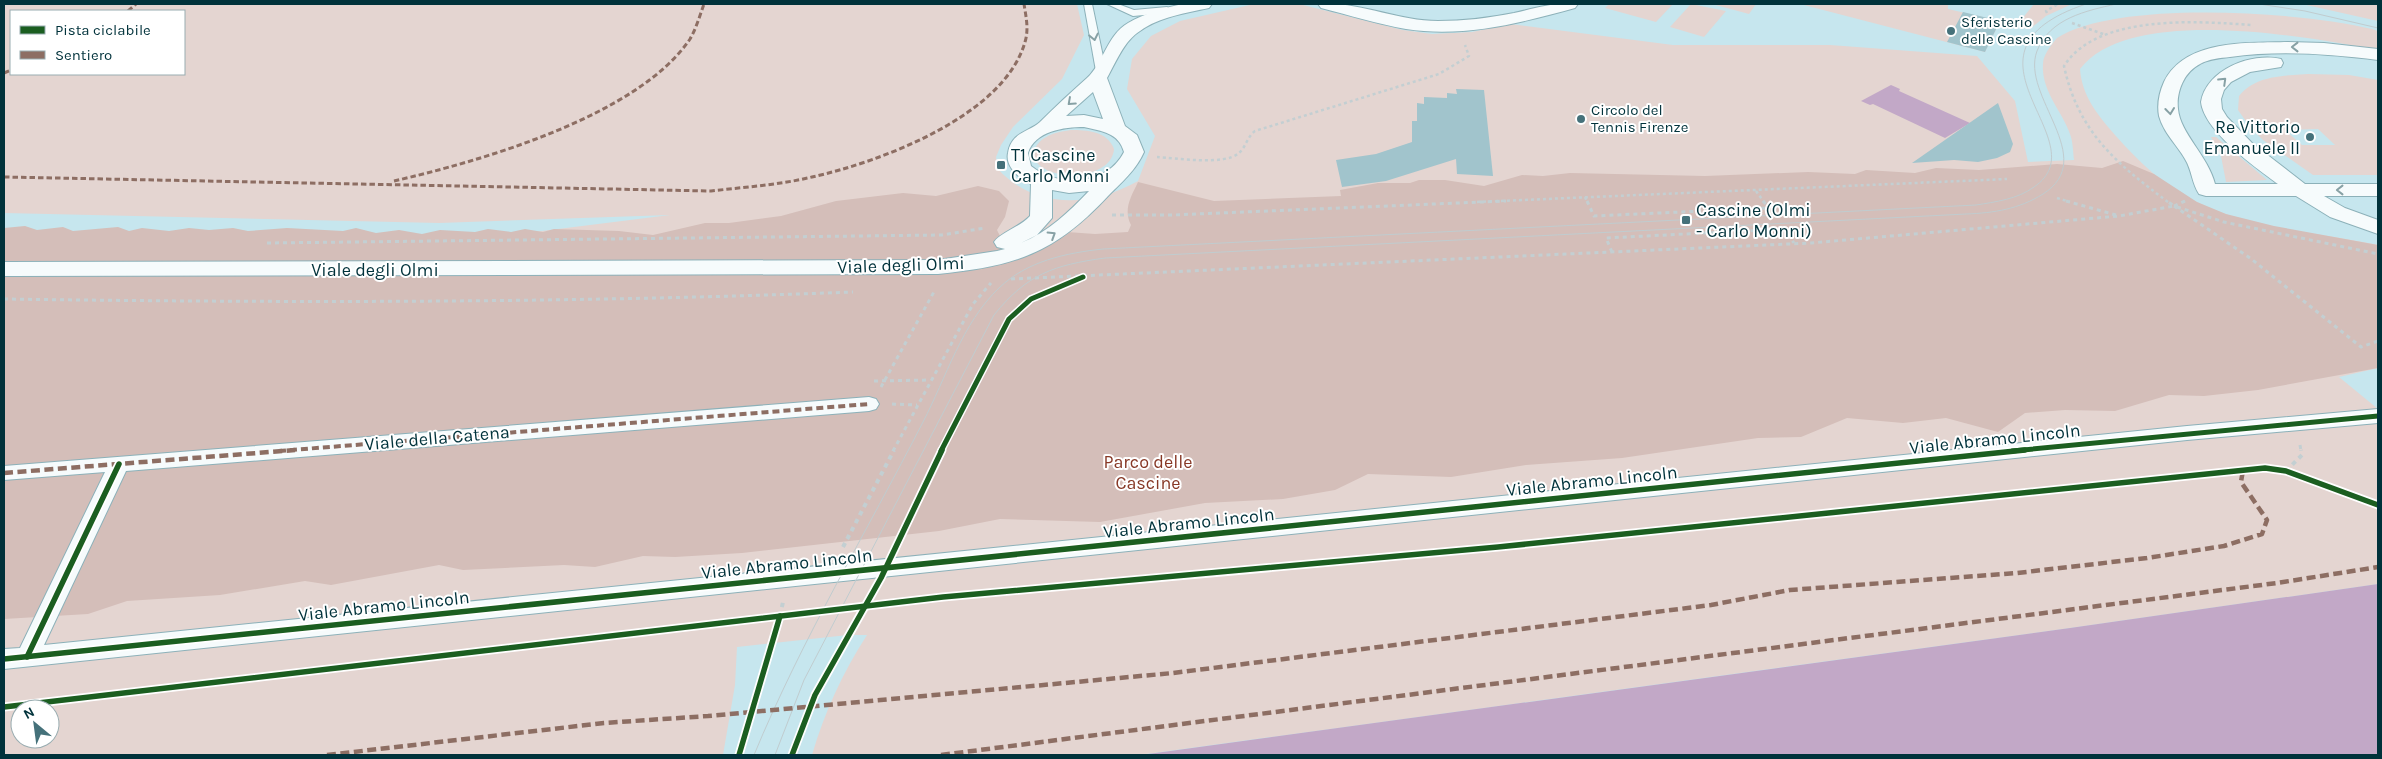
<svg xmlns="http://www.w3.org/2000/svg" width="2382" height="759" viewBox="0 0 2382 759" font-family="Karla,sans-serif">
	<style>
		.green { fill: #e4d5d1; fill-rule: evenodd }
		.forest { fill: #d4beb9 }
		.water { fill: #c2a8c7 }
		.building { fill: #a1c4cc }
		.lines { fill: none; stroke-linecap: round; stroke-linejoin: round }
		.service-casing { stroke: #8cb1b9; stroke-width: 2 }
		.pedestrian-casing { stroke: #8cb1b9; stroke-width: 2 }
		.minor-casing { stroke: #8cb1b9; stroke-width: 2 }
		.path-far2 { stroke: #c3cfd2; stroke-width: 2.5; stroke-dasharray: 3 3; stroke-linecap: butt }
		.path-far1 { stroke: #c3cfd2; stroke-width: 3; stroke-dasharray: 4 4; stroke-linecap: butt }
		.path { stroke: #c3cfd2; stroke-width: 4; stroke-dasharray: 4.5 4.5; stroke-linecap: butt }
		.service { fill: #f6fbfc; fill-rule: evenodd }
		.pedestrian { fill: #f6fbfc; fill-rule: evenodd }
		.minor { fill: #f6fbfc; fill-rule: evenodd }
		.tram { stroke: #c0cccf; stroke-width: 1 }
		.quiet-far2 { stroke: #8d6e63; stroke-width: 3; stroke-dasharray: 5.5 3; stroke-linecap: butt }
		.quiet-far1 { stroke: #8d6e63; stroke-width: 4; stroke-dasharray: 7 4; stroke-linecap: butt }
		.quiet { stroke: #8d6e63; stroke-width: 4.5; stroke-dasharray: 9 4.5; stroke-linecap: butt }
		.cycleway-far1-casing { stroke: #fff; stroke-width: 8 }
		.cycleway-casing { stroke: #fff; stroke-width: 9 }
		.cycleway-far1 { stroke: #1b5e20; stroke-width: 5 }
		.cycleway { stroke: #1b5e20; stroke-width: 5.5 }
		.oneway { stroke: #87a1a5 }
		.poi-dot { fill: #45717a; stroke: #fff; stroke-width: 2 }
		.labels { text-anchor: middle; stroke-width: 4; stroke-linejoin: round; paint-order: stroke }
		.far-poi-label { font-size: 15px; fill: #00323b; stroke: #fff; text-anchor: start }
		.poi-label { font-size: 18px; fill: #00323b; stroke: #fff; text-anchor: start }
		.street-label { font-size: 18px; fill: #00323b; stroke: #fff }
		.park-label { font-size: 18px; fill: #873826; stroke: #fff }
	</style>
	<rect width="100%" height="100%" fill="#c6e6ee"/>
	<g class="green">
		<path d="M4 4H1077L1084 35 1062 79 1013 127 1001 145 996 157 998 169C1035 210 1092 207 1138 181L1155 136 1127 89 1132 59 1151 36 1180 21 1254 4 1303 5 1403 30 1432 34 1472 32 1510 24 1673 45H1830L1977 56 2015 101 2028 162 2074 160C2073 152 2073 142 2070 134 2062 111 2041 91 2043 64 2043 55 2051 45 2057 38 2116 0 2297 11 2372 29L2378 31V50C2308 37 2130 4 2080 69 2082 96 2097 114 2115 135 2138 161 2165 187 2197 202 2252 230 2319 232 2378 245V368L2339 377 2378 409V584L2070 628 1139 755H812C825 711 842 674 867 635H848L737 647 735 685 723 755H4V234L495 237 670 215 439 223 4 213ZM11 11H184V74H11ZM20 709H50V739H20Z"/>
		<polygon points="1609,4 1673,4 1656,22 1605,8"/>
		<polygon points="1691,4 1726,11 1704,37 1670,27"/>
		<polygon points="1712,4 1756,4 1749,14"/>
		<polygon points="1800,4 1948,4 1948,9 2000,21 1985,52"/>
		<polygon points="2034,4 2072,4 2046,16 2031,28 2017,25"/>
		<polygon points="2302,4 2378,4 2378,21"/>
		<path d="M2308 74 2349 75 2378 80V175H2313L2263 140 2250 127 2238 110 2239 96C2256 75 2283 76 2308 74ZM2318 129 2335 145H2302L2285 130Z"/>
		<path d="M1071 130C1087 130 1107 131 1114 149 1112 181 1043 184 1033 156 1035 137 1055 132 1071 130Z"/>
		<polygon points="2211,137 2216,137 2267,180 2226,182 2221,156"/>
	</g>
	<path class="forest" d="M2123 161 2154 174 2197 202 2226 214 2274 226 2378 245V368L2258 390 2204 396 2169 395 2115 411 2065 410 2025 413 1998 432 1946 418 1903 423 1847 418 1801 437 1758 438 1622 458 1526 465 1451 477 1368 474 1335 490 1283 499 1205 503 1100 522 1000 519 939 531 742 553 675 557 643 556 595 567 564 565 463 570 439 565 331 585 305 581 220 595 127 601 88 614 4 619V228L25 226 37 230 63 227 73 231 118 227 129 231 142 228 169 231 189 228 209 230 233 228 248 231 287 228 343 231 356 228 376 233 399 230 422 234 440 230 475 232 488 229 511 232 525 229 543 232 554 229 619 231 653 235 705 223H729L781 216 836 201 903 193 936 196 978 186 999 191 1009 201 1005 217 997 230 1003 242H1042L1067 232 1095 234 1128 232 1131 225C1123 209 1131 197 1138 182L1214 201 1341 196 1340 190 1378 183H1410L1419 180H1445L1484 186 1522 175 1543 176 1570 173 1705 176 1808 172 1855 174 1866 170 1915 173 1936 168 1979 170 2057 164 2102 168Z"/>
	<g class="water">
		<polygon points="1891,85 1900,89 1899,91 1970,123 1945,138 1873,104 1870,105 1861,101"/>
		<polygon points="2378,584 2378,755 1141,755 2070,628"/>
	</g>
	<g class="building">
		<polygon points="1963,12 2000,21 1985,52 1947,42"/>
		<polygon points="1456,89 1484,90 1493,176 1457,174 1456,159 1386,181 1342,187 1336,160 1376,154 1412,142 1412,121 1417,121 1417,103 1424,104 1424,97 1447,98 1447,93 1457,94"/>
		<polygon points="1998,103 2013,144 2010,152 1997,158 1978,162 1954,160 1912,163"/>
	</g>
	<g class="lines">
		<defs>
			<g id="service">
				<polygon points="1084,4 1092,4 1106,71 1104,73 1098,73 1096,71"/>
				<polygon points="1107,4 1118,4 1134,10 1167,7 1171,10 1167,13 1133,16"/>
			</g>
			<polygon id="pedestrian" points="869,397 876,399 879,404 876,409 869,411 126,471 44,645 2187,426 2378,409 2378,423 2187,440 4,669 4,649 20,648 105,472 4,480 4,466"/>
			<g id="minor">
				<path d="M1183 4H1212L1209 8C1186 13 1159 17 1140 31 1124 41 1116 62 1107 78L1125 126 1137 135 1144 152C1136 170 1122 182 1108 196 1054 254 1015 266 938 274L4 276V262L938 260 997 251 1005 249 997 247 994 242C1001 232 1020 227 1030 216L1031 184C1020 179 1005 167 1008 153 1011 132 1029 132 1040 122 1055 107 1071 92 1087 78 1103 64 1107 35 1128 23 1145 13 1164 8 1183 4ZM1093 92 1103 119 1084 115 1066 116ZM1084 127C1102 131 1119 133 1124 152 1107 186 1058 188 1031 166L1028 153C1035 131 1064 127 1084 127ZM1052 190 1069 193 1089 191C1069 212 1048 232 1021 243L1037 235 1052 218Z"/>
				<path d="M1318 4C1359 1 1397 21 1438 21 1464 21 1489 18 1514 13 1536 8 1555 2 1578 4L1575 8C1521 23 1463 38 1406 29 1377 24 1349 15 1321 8Z"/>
				<path d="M2288 42 2324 43 2378 49V60C2328 54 2280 50 2230 57 2220 58 2209 59 2200 64 2184 72 2176 92 2178 109 2180 133 2208 156 2215 184H2278C2256 168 2204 131 2201 102 2206 70 2251 52 2281 59L2283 63 2281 67 2250 72 2231 82 2224 90 2221 99 2222 109 2227 117 2252 143 2305 184H2378V196H2324L2345 208 2378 220V234L2330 217 2296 196H2206L2199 194C2192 184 2192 170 2185 159 2177 145 2163 132 2159 116 2157 105 2159 93 2164 82 2185 39 2247 43 2288 42Z"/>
			</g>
		</defs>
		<use href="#service" class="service-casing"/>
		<use href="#pedestrian" class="pedestrian-casing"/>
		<use href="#minor" class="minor-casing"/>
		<g class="path-far2">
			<polyline points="2047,13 2046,11 2058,4"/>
			<polyline points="2072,23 2106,35"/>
			<path d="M1157 157C1176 158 1224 166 1239 153 1246 147 1247 137 1255 131L1439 74 1469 56 1465 45"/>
			<polyline points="1756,191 1764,202"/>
			<polyline points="1585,197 1587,202"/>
			<polyline points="2057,198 2070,202"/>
			<polyline points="1477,202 2007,179"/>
			<path d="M2168 202C2117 164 2078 132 2064 66 2097 14 2197 21 2251 25"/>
			<polyline points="2183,202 2185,201"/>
		</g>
		<g class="path-far1">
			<polyline points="1587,201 1594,216 1768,208"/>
			<polyline points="1763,201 1768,207"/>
			<polyline points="2066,201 2116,215"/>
			<polyline points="2174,206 2250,258 2361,347 2378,341"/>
			<polyline points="2174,206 2185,201"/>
			<polyline points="2177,207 2224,222 2378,254"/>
			<polyline points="1112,215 1173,215 1506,201"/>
			<polyline points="267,243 942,235 985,228"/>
			<polyline points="1612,252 1606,238 1784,229 1794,243"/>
			<polyline points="1011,279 1811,243 2119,216 2174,206 2167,201"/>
			<path d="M4 299C287 303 570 303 853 292"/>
			<polyline points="874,381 930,380"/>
			<polyline points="881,387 935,290"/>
			<polyline points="892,404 917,405"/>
			<polyline points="2300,445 2301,451"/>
			<polyline points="893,451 973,304 991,283"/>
			<path d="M941 451C960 412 997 322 1030 299 1044 290 1064 285 1080 278"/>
		</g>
		<g class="path">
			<polyline points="2286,471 2302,455 2301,450"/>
			<polyline points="899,541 942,450"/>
			<polyline points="843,547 894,450"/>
			<polyline points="867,606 873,594"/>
			<polyline points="780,616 783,602"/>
		</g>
		<use href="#service" class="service"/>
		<use href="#pedestrian" class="pedestrian"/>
		<use href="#minor" class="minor"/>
		<g class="tram">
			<polyline points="2259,4 2305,11 2378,28"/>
			<path d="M754 755C802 639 866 533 923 422 946 378 962 323 999 288 1027 261 1066 253 1103 249L1976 205C1995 202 2018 199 2034 187 2102 141 1940 53 2086 4"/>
			<path d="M775 755 804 680 994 315C1027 274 1054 265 1105 258L1966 214C1994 213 2019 209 2043 194 2100 158 2020 96 2037 51 2050 18 2086 11 2116 4"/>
		</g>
		<g class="quiet-far2">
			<polyline points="128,11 136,4"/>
			<polyline points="4,73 11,70"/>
			<path d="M4 177 711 191C745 187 779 185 812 177 880 162 1004 116 1025 42 1029 29 1026 17 1024 4"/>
			<path d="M394 181C481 161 638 116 690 39 696 29 700 15 704 4"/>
		</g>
		<polyline class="quiet-far1" points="279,451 869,404"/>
		<g class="quiet">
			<polyline points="4,473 295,450"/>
			<polyline points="327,755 604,723 708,716 1173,673 1711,605 1790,590 2017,573 2147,558 2224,546 2262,534 2267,520 2241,482 2243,470"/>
			<polyline points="941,755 2277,583 2378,567"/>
		</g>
		<defs>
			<g id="cycleway-far1">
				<polyline points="941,451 1009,319 1031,299 1083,277"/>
				<polyline points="2012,451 2378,416"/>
			</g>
			<g id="cycleway">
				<polyline points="27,657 119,464"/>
				<polyline points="4,659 2025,450"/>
				<polyline points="4,707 943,597 1498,547 2265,468 2286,471 2378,505"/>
				<polyline points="739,755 780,616"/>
				<polyline points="792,755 815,695 881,578 942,450"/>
			</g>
		</defs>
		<use href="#cycleway-far1" class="cycleway-far1-casing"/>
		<use href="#cycleway" class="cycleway-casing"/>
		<use href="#cycleway-far1" class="cycleway-far1"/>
		<use href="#cycleway" class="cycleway"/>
	</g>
	<defs><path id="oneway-chevron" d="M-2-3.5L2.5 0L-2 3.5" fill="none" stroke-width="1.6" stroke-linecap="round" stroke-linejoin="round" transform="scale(1.25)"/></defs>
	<g class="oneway">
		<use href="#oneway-chevron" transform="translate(1094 37) rotate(78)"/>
		<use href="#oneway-chevron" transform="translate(2295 47) rotate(-180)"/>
		<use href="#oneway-chevron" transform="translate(2223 81) rotate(-44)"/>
		<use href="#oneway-chevron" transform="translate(1071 102) rotate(138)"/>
		<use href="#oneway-chevron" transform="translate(2170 111) rotate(83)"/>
		<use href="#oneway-chevron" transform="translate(2340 190) rotate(180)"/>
		<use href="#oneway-chevron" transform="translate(1052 235) rotate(-32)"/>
	</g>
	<g class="poi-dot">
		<circle cx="1951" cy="31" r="5"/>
		<circle cx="1581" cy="119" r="5"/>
		<circle cx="2310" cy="137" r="5"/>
		<rect x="996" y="160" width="10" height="10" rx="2.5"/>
		<rect x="1681" y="215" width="10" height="10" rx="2.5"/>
	</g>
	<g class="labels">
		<g class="far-poi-label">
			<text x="1961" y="27">Sferisterio<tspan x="1961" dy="17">delle Cascine</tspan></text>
			<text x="1591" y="115">Circolo del<tspan x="1591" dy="17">Tennis Firenze</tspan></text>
		</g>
		<g class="poi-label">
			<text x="2300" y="133" text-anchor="end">Re Vittorio<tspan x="2300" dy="21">Emanuele II</tspan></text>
			<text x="1011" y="161">T1 Cascine<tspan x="1011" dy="21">Carlo Monni</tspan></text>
			<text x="1696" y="216">Cascine (Olmi<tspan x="1696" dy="21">- Carlo Monni)</tspan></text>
		</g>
		<g class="street-label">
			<text transform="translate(901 265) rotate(-2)" y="6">Viale degli Olmi</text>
			<text x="375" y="276">Viale degli Olmi</text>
			<text transform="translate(437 438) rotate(-5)" y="6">Viale della Catena</text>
			<text transform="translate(1995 439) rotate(-6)" y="6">Viale Abramo Lincoln</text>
			<text transform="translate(1592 481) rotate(-6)" y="6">Viale Abramo Lincoln</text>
			<text transform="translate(1189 523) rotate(-6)" y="6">Viale Abramo Lincoln</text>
			<text transform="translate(787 564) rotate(-6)" y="6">Viale Abramo Lincoln</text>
			<text transform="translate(384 606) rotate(-6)" y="6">Viale Abramo Lincoln</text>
		</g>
		<g class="park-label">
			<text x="1148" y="468">Parco delle<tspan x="1148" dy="21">Cascine</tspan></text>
		</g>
	</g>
	<rect width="2382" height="759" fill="none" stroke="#00323b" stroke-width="10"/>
	<rect x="10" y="10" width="175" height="65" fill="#ffffff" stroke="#99adb1"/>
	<rect x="20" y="26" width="25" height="8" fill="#1b5e20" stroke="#99adb1"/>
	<text x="55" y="35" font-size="15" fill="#00323b">Pista ciclabile</text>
	<rect x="20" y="51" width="25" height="8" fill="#8d6e63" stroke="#99adb1"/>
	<text x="55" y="60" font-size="15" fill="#00323b">Sentiero</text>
	<g transform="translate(35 724) rotate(331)"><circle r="24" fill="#ffffff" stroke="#99adb1"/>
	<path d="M0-4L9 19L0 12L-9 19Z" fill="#45717a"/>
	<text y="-8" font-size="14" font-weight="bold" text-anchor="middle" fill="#00323b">N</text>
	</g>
</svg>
